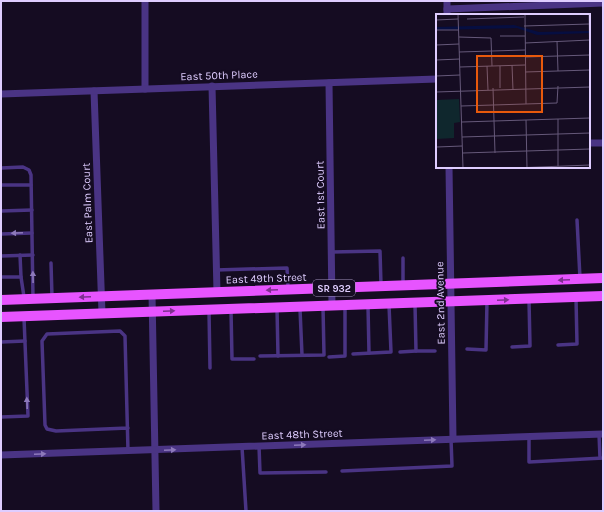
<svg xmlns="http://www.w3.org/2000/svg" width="604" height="512" viewBox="0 0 604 512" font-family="Karla,sans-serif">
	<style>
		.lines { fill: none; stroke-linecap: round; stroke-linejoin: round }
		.service { stroke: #4a3484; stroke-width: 3.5 }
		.minor { stroke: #4a3484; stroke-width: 7 }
		.primary { stroke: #e754ff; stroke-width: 10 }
		.oneway { fill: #8d79bb }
		.oneway2 { fill: #7e3090 }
		.labels { text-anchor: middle; stroke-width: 4; stroke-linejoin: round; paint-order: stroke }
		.shield { fill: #150c22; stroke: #a293bd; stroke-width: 1 }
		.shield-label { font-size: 10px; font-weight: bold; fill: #dfcdff }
		.street-label { font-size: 11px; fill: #dfcdff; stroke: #150c22 }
		.inset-road { fill: none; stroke: #66597a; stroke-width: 1 }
		.view { fill: #e8590c; fill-opacity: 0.15; stroke: #e8590c; stroke-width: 2 }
		.inset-edge { fill: none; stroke: #dfcdff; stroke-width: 2 }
	</style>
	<rect width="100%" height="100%" fill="#150c22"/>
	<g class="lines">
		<g class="service">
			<polyline points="1,168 23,167 29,170 31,175 33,298"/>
			<polyline points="1,185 31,185"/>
			<polyline points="1,211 32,210"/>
			<polyline points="577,220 580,278"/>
			<polyline points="1,234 32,233"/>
			<polyline points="332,252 380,251 381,285"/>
			<polyline points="20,255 21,277"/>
			<polyline points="1,256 33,255"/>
			<polyline points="403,258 403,284"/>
			<polyline points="51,263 52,297"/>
			<polyline points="216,270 287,268 288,288"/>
			<polyline points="1,277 21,277 24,297"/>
			<polyline points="415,304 416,351 435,351"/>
			<polyline points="368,306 369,353"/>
			<polyline points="277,308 278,356"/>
			<polyline points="300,309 302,355"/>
			<polyline points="231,310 232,359 254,359"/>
			<polyline points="209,311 210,368"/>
			<polyline points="1,342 25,341"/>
			<polyline points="558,345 577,344 576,298"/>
			<polyline points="512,347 530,346 529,300"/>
			<polyline points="467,349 486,350 487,301"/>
			<polyline points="400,352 416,351"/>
			<polyline points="353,354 391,352 389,305"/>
			<polyline points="260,356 324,355 323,307"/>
			<polyline points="329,357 345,356 345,306"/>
			<polyline points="1,417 28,416 24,318"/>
			<polyline points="128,428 56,431 47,429 45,425 42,341 47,334 120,331 125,336 128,451"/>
			<polyline points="599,434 600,458"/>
			<polyline points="529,436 529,462 603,458"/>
			<polyline points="259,446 260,473 326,472"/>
			<polyline points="242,447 246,511"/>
			<polyline points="342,471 452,466 451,439"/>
		</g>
		<g class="minor">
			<polyline points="145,1 145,89"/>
			<polyline points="447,1 447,15"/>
			<polyline points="447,9 603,3"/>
			<polyline points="329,83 332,306"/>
			<polyline points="212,86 217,292"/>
			<polyline points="94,91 102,313"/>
			<polyline points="1,94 437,79"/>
			<polyline points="589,143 603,143"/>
			<polyline points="449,167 453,439"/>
			<polyline points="152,294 156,511"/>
			<polyline points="1,455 603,434"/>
		</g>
		<g class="primary">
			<polyline points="1,300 603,278"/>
			<polyline points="1,317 603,296"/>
		</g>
	</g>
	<defs><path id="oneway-solid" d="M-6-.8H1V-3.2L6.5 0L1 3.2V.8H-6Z"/></defs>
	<g class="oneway">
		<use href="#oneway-solid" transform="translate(17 233) rotate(178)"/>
		<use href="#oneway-solid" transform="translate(33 277) rotate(-91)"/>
		<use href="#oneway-solid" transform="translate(27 403) rotate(-92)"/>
		<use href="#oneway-solid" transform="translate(430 440) rotate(-2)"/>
		<use href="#oneway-solid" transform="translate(300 445) rotate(-2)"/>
		<use href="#oneway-solid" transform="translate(170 450) rotate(-2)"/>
		<use href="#oneway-solid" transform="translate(40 454) rotate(-2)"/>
	</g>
	<g class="oneway2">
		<use href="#oneway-solid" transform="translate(564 280) rotate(178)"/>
		<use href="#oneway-solid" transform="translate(272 290) rotate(178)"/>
		<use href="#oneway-solid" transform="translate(85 297) rotate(178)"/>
		<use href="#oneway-solid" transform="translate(503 300) rotate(-2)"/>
		<use href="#oneway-solid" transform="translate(169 311) rotate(-2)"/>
	</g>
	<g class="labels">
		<rect class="shield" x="313" y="280" width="42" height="16" rx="3"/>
		<g class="shield-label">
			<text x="334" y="292">SR 932</text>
		</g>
		<g class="street-label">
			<text transform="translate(219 75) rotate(-2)" y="4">East 50th Place</text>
			<text transform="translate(320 195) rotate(-91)" y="4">East 1st Court</text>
			<text transform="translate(87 203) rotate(-92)" y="4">East Palm Court</text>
			<text transform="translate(266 278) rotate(-2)" y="4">East 49th Street</text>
			<text transform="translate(440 303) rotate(-91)" y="4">East 2nd Avenue</text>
			<text transform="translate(302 434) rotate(-2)" y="4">East 48th Street</text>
		</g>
	</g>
	<g transform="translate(436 14)">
		<rect width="154" height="154" fill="#150c22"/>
		<path d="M23 85 24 108 18 109V124L0 125V86Z" fill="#0f272d"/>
		<path d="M78 11 103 18 154 17V19L101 21 81 14 0 16V13Z" fill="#060e41"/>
		<path class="inset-road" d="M22 0 27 154M89 0 90 90M153 0 154 54M31 5 88 3M0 6 22 5M88 12 153 10M0 16H23M64 22H89M23 23 55 24 56 52M121 27 122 57M89 29 154 26M0 31 23 30M23 38 89 36M89 43 154 41M0 46 24 45M76 51 77 76M51 52 52 76M64 52V74M24 53 89 51M89 58 154 56M0 62 24 61M57 74 59 139M0 78 154 73M25 92 121 89 122 72M122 105V152M90 106 91 154M26 108 154 104M26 123 154 119M1 133 26 132M27 139 154 135M77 154 154 151"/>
		<path class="view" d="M41 42H106V98H41Z"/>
		<rect width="154" height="154" class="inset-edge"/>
	</g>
	<rect width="604" height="512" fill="none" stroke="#dfcdff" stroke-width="4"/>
</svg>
